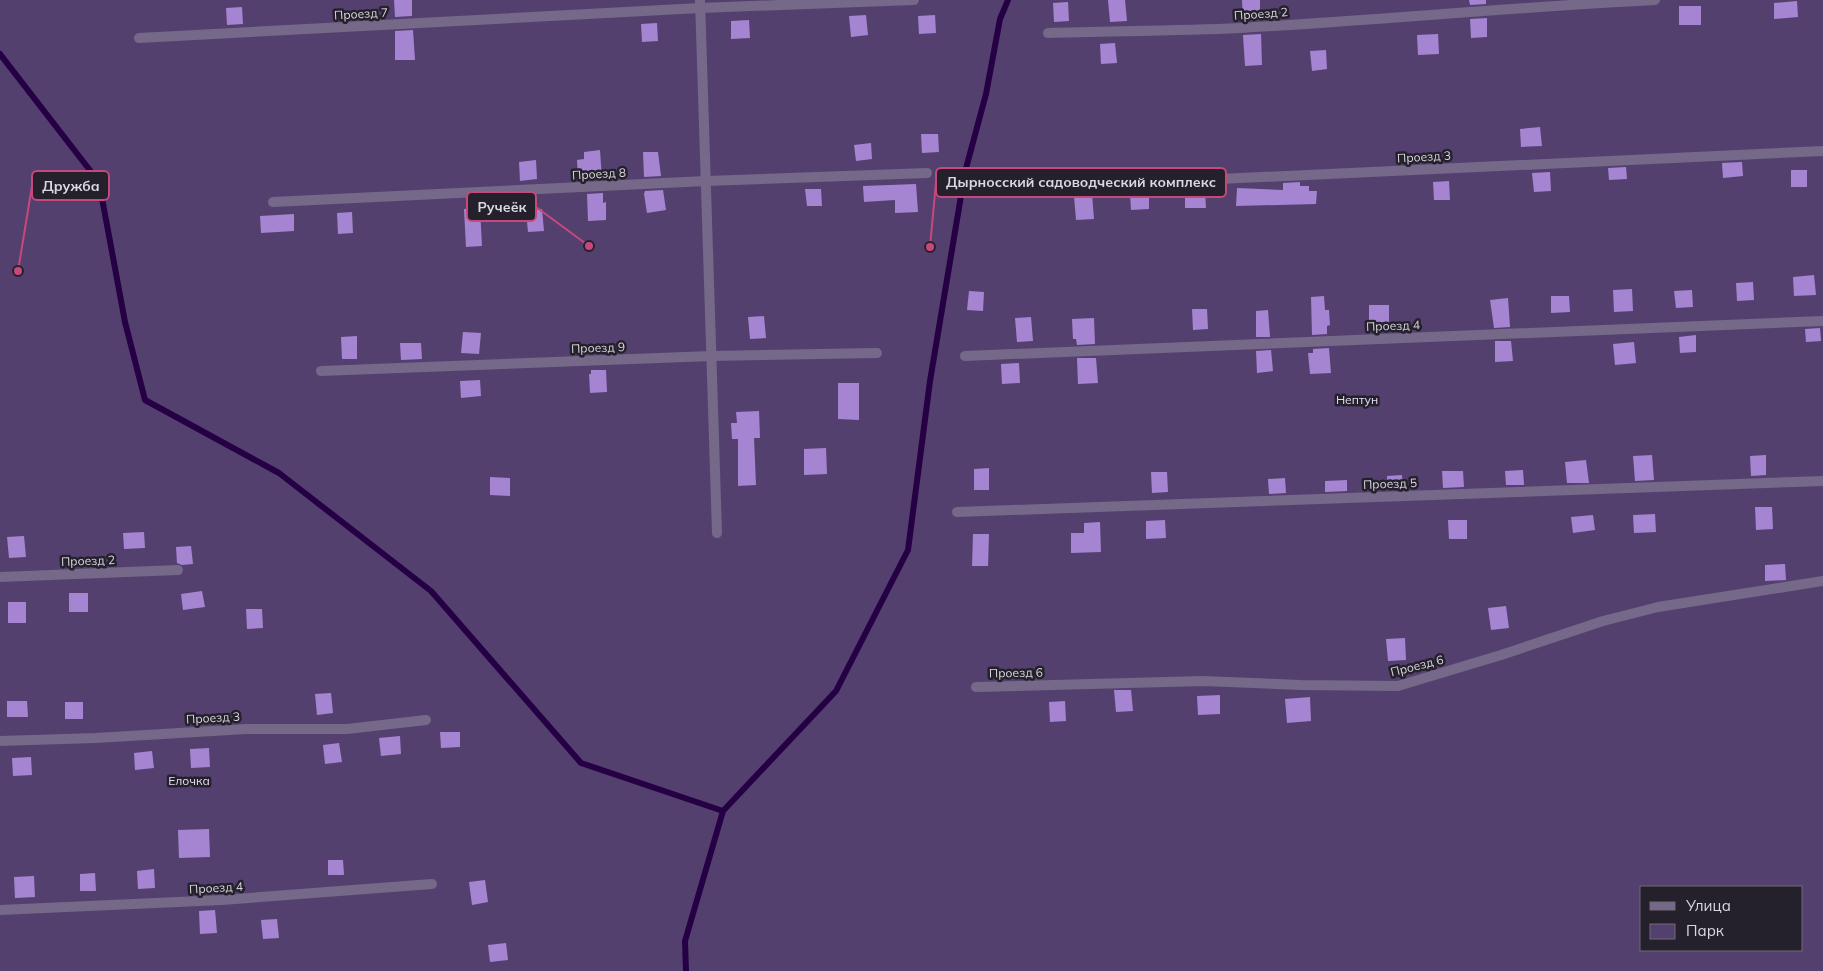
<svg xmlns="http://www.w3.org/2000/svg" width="1823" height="971" viewBox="0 0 1823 971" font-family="Mulish,sans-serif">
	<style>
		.green { fill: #54406f; fill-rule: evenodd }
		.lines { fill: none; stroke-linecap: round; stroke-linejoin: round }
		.stream { stroke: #250044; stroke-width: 6 }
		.building { fill: #a584d2 }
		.service { stroke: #756889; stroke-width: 10 }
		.minor { stroke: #756889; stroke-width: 10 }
		.labels { text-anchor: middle; stroke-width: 5; stroke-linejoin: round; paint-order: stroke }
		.street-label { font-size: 12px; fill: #dbd8e0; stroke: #25212c }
		.park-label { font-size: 12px; fill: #e3dcf1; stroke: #25212c }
		.leader { fill: none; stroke: #c8487c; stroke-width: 2 }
		.callout-dot { fill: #c8487c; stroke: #25212c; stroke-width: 2 }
		.callout { fill: #25212c; stroke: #c8487c; stroke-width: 2 }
		.callout-label { font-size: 14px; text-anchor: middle; font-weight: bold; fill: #dbd8e0 }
	</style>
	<rect width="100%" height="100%" fill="#2f2b37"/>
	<path class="green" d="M0 0H1823V971H0ZM1642 887H1802V950H1642Z"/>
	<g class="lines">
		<g class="stream">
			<polyline points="0,54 99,182 125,322 145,400 279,473 431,591 581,763 723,811"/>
			<polyline points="686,971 685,941 723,811 836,691 908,550 930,381 965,172 986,94 1000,19 1008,0"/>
		</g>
	</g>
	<g class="building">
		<polygon points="394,0 412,0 412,16 395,17"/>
		<polygon points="1108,0 1125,0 1127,21 1110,22"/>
		<polygon points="1242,0 1260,0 1260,20 1243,21"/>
		<polygon points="1469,0 1486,0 1486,4 1470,5"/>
		<polygon points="1797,1 1798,17 1774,19 1774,3"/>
		<polygon points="1068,2 1069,21 1054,22 1053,3"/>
		<rect x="1679" y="6" width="22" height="19"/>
		<polygon points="242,7 243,24 227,25 226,8"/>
		<polygon points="866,15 868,35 851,37 849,16"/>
		<polygon points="935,15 936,33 919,34 918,16"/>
		<polygon points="1487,18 1487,37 1471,38 1470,19"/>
		<polygon points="749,20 750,38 731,39 731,21"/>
		<polygon points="657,23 658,41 642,42 641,24"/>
		<polygon points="413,30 415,60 395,60 395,31"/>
		<polygon points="1261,34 1262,65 1245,66 1243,35"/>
		<polygon points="1438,34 1439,54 1418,55 1417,35"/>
		<polygon points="1115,43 1117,63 1101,64 1100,44"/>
		<polygon points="1326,50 1327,69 1312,71 1310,51"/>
		<polygon points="1540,127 1542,146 1521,147 1520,129"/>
		<polygon points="921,134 938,134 939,152 922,153"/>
		<polygon points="871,143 872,159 856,161 854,145"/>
		<polygon points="600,150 602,179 587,180 587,177 578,178 577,160 584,159 584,152"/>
		<polygon points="643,152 658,152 661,176 644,177"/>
		<polygon points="536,160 537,179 520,181 519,162"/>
		<polygon points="1742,162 1743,176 1723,178 1722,163"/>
		<polygon points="1626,167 1627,179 1609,180 1608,168"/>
		<rect x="1791" y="170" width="16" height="17"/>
		<polygon points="1550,172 1551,191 1534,192 1532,173"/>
		<polygon points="1449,181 1450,200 1434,200 1433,182"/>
		<polygon points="1300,182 1300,186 1309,186 1309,191 1317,191 1316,204 1236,206 1237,188 1283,190 1283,183"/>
		<polygon points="916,184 918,212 895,213 895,200 864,202 863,186"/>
		<polygon points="805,189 821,189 822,206 807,206"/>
		<polygon points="663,190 666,210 647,213 644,194 645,191"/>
		<polygon points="1205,191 1206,208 1185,208 1185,192"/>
		<polygon points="603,193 603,203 606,202 606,220 588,221 587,194"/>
		<polygon points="1149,193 1149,209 1131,210 1130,194"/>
		<polygon points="1092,194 1094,219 1076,220 1074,196"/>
		<polygon points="480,208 482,246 466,247 464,209"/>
		<polygon points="542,209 544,231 528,232 526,211"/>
		<polygon points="352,212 353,233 338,234 337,213"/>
		<polygon points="294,214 294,231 261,233 260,216"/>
		<polygon points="1814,275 1816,295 1794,296 1793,277"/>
		<polygon points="1753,282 1754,300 1737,301 1736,283"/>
		<polygon points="1632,289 1633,311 1614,312 1613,290"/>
		<polygon points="1692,290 1693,307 1676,308 1674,291"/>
		<polygon points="969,291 984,292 983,311 967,310"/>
		<polygon points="1324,296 1325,310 1329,310 1330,325 1327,326 1327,334 1312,335 1311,297"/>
		<polygon points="1551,296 1569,296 1570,312 1551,313"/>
		<polygon points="1508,298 1510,327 1494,328 1490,300"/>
		<rect x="1369" y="305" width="20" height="17"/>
		<polygon points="1192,309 1207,309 1208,329 1193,330"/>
		<polygon points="1268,310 1270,337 1256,337 1256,311"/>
		<polygon points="764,316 766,338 750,339 748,317"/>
		<polygon points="1031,317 1033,341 1017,342 1015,318"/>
		<polygon points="1094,318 1095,344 1077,345 1076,339 1073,339 1072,319"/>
		<polygon points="1820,328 1821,341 1806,342 1805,329"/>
		<polygon points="463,332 481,333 479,354 461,353"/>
		<polygon points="1696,335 1696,352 1680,353 1679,337"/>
		<polygon points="357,336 357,359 342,359 341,337"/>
		<polygon points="1495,341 1511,341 1513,361 1495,362"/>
		<polygon points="1634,342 1636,363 1615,365 1613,344"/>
		<polygon points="400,343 421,343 422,359 401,360"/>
		<polygon points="1329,348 1331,373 1310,374 1308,353 1313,353 1313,349"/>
		<polygon points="1271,350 1273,371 1257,373 1256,351"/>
		<polygon points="1077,358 1096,358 1098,383 1078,384"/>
		<polygon points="1019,363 1020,383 1002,384 1001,364"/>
		<polygon points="591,370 606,370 607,392 590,393 589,374 591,374"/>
		<polygon points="480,380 481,396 461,398 460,381"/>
		<polygon points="838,383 859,383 859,420 838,419"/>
		<polygon points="759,411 760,438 754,438 756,485 738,486 738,439 732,439 731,423 737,423 736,412"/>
		<polygon points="826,448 827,474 804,475 804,449"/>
		<polygon points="1652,455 1654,480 1635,481 1633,456"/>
		<polygon points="1766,455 1766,475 1751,476 1750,456"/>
		<polygon points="1586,460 1589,483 1567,483 1565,462"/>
		<polygon points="989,468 989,490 974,490 974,469"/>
		<polygon points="1523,470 1524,485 1506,485 1505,471"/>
		<polygon points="1442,471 1463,471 1464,487 1443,488"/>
		<polygon points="1151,472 1167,472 1168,492 1152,493"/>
		<polygon points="1402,475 1403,489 1388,490 1387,476"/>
		<polygon points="490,477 510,478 510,496 490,495"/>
		<polygon points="1285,478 1286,493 1269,494 1268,479"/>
		<polygon points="1347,480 1347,491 1325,492 1325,481"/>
		<polygon points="1755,507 1772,507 1773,529 1756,530"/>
		<polygon points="1655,514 1656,532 1634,533 1633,515"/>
		<polygon points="1593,515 1595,530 1573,533 1571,517"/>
		<polygon points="1165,520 1166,538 1146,539 1146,521"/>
		<polygon points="1448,520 1467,520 1467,539 1449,539"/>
		<polygon points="1100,522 1101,552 1071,553 1071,533 1084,533 1084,523"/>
		<polygon points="144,532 145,548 124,549 123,533"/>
		<polygon points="973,534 989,534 988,566 972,566"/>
		<polygon points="24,536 26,557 9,558 7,537"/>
		<polygon points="191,546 193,564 182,565 177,563 176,547"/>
		<polygon points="1785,564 1786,580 1765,581 1765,565"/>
		<polygon points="202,591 205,607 183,610 181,594"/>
		<rect x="69" y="593" width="19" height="19"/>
		<rect x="8" y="602" width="18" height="21"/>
		<polygon points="1506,606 1509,628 1491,630 1488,608"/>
		<polygon points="246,609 262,609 263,628 247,629"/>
		<polygon points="1405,638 1406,660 1388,661 1386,639"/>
		<polygon points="1114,690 1131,690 1133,711 1116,712"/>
		<polygon points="331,693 333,713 317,715 315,694"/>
		<polygon points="1220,695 1220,714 1198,715 1197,696"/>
		<polygon points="1310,697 1311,721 1287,723 1285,699"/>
		<polygon points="7,701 27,701 28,717 7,717"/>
		<polygon points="1065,701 1066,721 1050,722 1049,702"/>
		<rect x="65" y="702" width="18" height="17"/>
		<polygon points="440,732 460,732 460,747 441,748"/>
		<polygon points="400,736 401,754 381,756 379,738"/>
		<polygon points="339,743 342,762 325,764 323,745"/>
		<polygon points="209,748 210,767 191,768 190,749"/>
		<polygon points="152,751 154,768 135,770 134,753"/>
		<polygon points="31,757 32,775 13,776 12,758"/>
		<polygon points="209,829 210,857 179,858 178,830"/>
		<polygon points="328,860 343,860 344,875 328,875"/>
		<polygon points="154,869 155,888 138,889 137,871"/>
		<polygon points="95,873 96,891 80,891 80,874"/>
		<polygon points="34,876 35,897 15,898 14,877"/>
		<polygon points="485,880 488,902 472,905 469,882"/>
		<polygon points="215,910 217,933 200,934 199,911"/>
		<polygon points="277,919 279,938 263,939 261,920"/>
		<polygon points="506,943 508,960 490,962 488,945"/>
	</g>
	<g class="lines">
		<g class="service">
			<path d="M1048 33C1112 31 1176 31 1240 28 1379 20 1517 7 1655 0"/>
			<polyline points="139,38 700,8 914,0"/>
			<polyline points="1027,188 1823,151"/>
			<polyline points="273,202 706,181 927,173"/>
			<polyline points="965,356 1823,321"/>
			<polyline points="321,371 711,356 877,353"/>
			<polyline points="957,512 1823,481"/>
			<polyline points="0,577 178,570"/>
			<polyline points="976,687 1203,681 1301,685 1398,686 1501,655 1603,621 1658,607 1823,581"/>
			<polyline points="0,741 96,738 246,729 347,729 426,720"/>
			<polyline points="0,910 222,900 432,884"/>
		</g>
		<polyline class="minor" points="700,0 717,533"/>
	</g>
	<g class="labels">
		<g class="street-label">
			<text transform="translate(361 14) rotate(-3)" y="4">Проезд 7</text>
			<text transform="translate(1261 14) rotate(-4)" y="4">Проезд 2</text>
			<text transform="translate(1424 157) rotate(-3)" y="4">Проезд 3</text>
			<text transform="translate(599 174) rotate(-3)" y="4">Проезд 8</text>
			<text transform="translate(1393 326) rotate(-2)" y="4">Проезд 4</text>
			<text transform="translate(598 348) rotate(-2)" y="4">Проезд 9</text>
			<text transform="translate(1390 484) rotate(-2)" y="4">Проезд 5</text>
			<text transform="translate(88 561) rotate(-2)" y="4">Проезд 2</text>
			<text transform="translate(1417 666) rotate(-14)" y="4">Проезд 6</text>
			<text transform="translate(1016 673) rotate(-1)" y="4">Проезд 6</text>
			<text transform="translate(213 718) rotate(-3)" y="4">Проезд 3</text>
			<text transform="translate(216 888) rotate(-3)" y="4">Проезд 4</text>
		</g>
		<g class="park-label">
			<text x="1357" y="404">Нептун</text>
			<text x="189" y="785">Елочка</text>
		</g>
	</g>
	<path class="leader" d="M930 247L936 182M18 271L32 186M589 246L536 207"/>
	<g class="callout-dot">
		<circle cx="930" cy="247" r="5"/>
		<circle cx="18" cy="271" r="5"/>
		<circle cx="589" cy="246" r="5"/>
	</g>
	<g class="callout">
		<rect x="936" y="168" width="290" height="29" rx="5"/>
		<rect x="32" y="171" width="77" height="29" rx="5"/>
		<rect x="467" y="192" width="69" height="29" rx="5"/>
	</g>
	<g class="callout-label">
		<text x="1081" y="187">Дырносский садоводческий комплекс</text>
		<text x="71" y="191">Дружба</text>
		<text x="502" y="212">Ручеёк</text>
	</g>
	<rect x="1640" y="886" width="162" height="65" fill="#25212c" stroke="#6e6a74"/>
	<rect x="1650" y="902" width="25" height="8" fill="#756889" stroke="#6e6a74"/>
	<text x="1686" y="911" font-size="15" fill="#dbd8e0">Улица</text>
	<rect x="1650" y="924" width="25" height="15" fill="#54406f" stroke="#6e6a74"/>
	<text x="1686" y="936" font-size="15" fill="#dbd8e0">Парк</text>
</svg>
